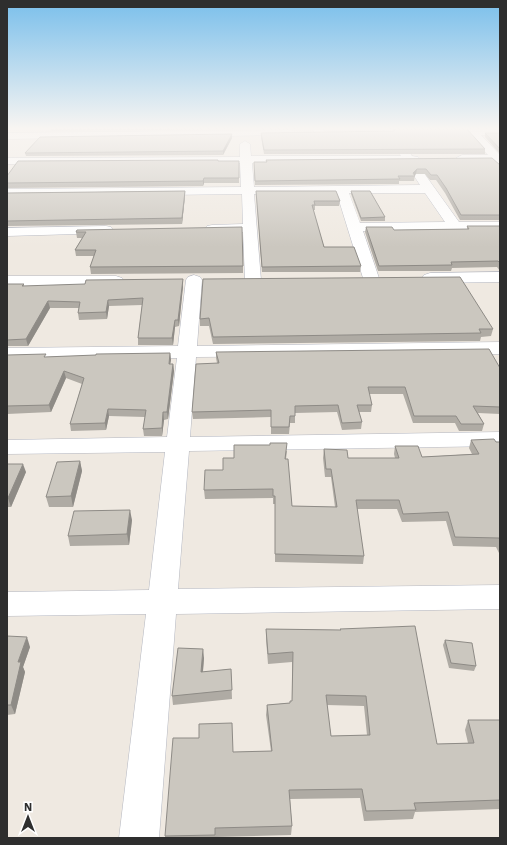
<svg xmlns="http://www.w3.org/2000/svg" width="507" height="845" viewBox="0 0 507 845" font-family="'Work Sans',sans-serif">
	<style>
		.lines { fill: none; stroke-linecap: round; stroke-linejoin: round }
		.minor-casing { stroke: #b4b7c1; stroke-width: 1 }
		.minor { fill: #fff; fill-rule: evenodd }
		.wall { fill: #afaba4; fill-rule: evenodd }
		.shaded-wall { fill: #8e8b86 }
		.building { fill: #cbc7bf; stroke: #8e8b86; fill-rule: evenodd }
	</style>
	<rect width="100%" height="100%" fill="#efe9e1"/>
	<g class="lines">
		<defs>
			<g id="minor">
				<polygon points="313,128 323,128 324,133 319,136 315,135"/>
				<path d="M382 128H392L412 156 418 157 420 159 416 162 459 222H500V230L363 231 379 278 377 281 371 283 365 281 363 278 337 194H254L261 280 259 283 253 285 247 283 245 280 243 232 212 233 207 232 205 229 207 226 212 225 243 224 242 194 7 197V189L241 187 240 163 7 164V158L240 157V144L245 141 250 144 251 156H401ZM405 162 420 185 254 187 252 163ZM349 193H425L445 222 360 223Z"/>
				<polygon points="463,128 500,130 500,136 481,135 500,155 500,164 494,161 458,160 456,158 462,155 488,155"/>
				<polygon points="290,130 294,131 295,133 294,135 7,139 7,133"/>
				<polygon points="106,226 111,227 113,230 111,233 7,236 7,228"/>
				<polygon points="500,272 500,282 430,283 424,281 422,278 424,275 430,273"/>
				<polygon points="194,275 200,277 202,280 197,346 500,342 500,354 196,357 190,437 500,432 500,446 189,451 178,589 500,585 500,609 176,614 159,838 119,838 146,614 7,616 7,592 149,590 165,452 7,454 7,440 167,437 177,358 7,360 7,348 178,346 186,280 188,277"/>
				<polygon points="7,276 116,276 122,278 124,281 122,284 116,286 7,286"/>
			</g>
		</defs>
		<use href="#minor" class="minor-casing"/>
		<use href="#minor" class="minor"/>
	</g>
	<g class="wall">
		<polygon points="50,128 236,128 236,129 51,131"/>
		<polygon points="259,128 299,128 259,129"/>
		<polygon points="390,128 466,128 485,149 485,154 264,154 261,137 261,133 394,131"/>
		<polygon points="485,133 500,133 500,154 485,137"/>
		<polygon points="232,134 232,138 223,155 26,156 25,153"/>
		<polygon points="218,160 218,161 239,161 239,183 204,183 203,186 7,188 7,176"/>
		<polygon points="266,160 500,165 500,220 460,220 445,193 436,180 430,180 425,174 416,174 415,175 414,181 399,181 399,184 255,185 254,162 266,162"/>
		<polygon points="185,191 185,196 182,224 7,226 7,193"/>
		<polygon points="256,191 340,201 339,206 315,206 315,210 313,210 324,247 361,266 360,272 262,272"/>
		<polygon points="351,191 385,217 385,221 361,221 351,194"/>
		<polygon points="467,226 500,226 500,271 497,267 452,268 451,271 378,271 365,232 366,227 394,230 467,229"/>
		<polygon points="77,230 243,266 243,273 91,274 90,267 94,256 76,256 75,250 82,238 77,238 76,232"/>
		<polygon points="203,279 493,329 491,336 481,337 480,341 213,344 209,326 200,326 200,319"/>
		<polygon points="7,284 24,284 24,286 183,286 179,326 175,327 173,345 138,345 138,338 142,305 109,306 107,319 79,320 78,313 79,308 50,308 28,346 7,346"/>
		<polygon points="216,352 500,368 500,414 478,413 484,424 482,431 459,431 455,423 413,423 403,394 369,394 372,405 371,412 359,412 362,422 361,429 342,430 337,412 295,413 295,423 290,423 289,434 271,434 271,417 193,419 192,412 217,363 216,358"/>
		<polygon points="170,353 171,360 170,364 173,364 174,371 168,419 164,420 162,436 144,436 143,429 145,417 109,416 106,430 71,431 70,424 82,384 66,378 51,412 7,414 7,355 46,357"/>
		<polygon points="471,440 500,442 500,553 499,553 496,547 453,546 446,521 402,522 397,509 357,509 364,556 363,564 275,562 275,504 273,504 273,498 205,499 204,490 234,458 287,451 286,459 292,506 335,507 331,477 325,477 323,458 324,449 348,458 395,458 394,454 395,446 422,457 472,454 469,448"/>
		<polygon points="80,461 82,471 73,507 49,507 46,497"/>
		<polygon points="7,464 26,472 11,507 7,507"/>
		<polygon points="132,520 129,545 70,546 68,536"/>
		<path d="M266 629 340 630V629L437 744 468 743 465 730 468 720H500V809L415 812 413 819 364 821 360 798 290 799 292 826 291 835 216 837V838H165V836L233 752 271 751 266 715 267 705 290 703 292 701V662L268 664 266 639ZM327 705 364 706 367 735 331 736Z"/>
		<polygon points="7,636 30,647 23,667 25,672 15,714 7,715"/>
		<polygon points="445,640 476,666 474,671 449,668 443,645"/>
		<polygon points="204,658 203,672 231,669 232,699 173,705 172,696"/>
	</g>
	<g class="shaded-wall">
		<polygon points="232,134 232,138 223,155 223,151"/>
		<polygon points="417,169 416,174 414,176 413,173"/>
		<polygon points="204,178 204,183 203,186 203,181"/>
		<polygon points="185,191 185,196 182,224 182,218"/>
		<polygon points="183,279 183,286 179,326 178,320"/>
		<polygon points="108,300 109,306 107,319 106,312"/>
		<polygon points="48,301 50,308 28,346 26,339"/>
		<polygon points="175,320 175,327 173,345 172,338"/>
		<polygon points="170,353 171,360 169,371 169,364"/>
		<polygon points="173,364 174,371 168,419 167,412"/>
		<polygon points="64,371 66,378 51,412 49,405"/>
		<polygon points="108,409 109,416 106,430 105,423"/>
		<polygon points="163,412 164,420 162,436 162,428"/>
		<polygon points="80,461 82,471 73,507 71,496"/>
		<polygon points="23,464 26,472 11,507 8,498"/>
		<polygon points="130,510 132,520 129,545 127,534"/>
		<polygon points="27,637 30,647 23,667 25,672 15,714 11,705 18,662"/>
		<polygon points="203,649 204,658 202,681 201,672"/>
	</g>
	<g class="building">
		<polygon points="395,128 466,128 485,149 264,150 261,133 394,131"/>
		<polygon points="485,133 500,133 500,149"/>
		<polygon points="232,134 223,151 25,153 40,137"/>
		<polygon points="492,158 500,165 500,215 461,215 446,188 437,175 431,175 426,169 417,169 413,173 415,176 398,176 400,179 255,181 254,162 267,162 266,160"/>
		<polygon points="218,160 218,161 239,161 239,178 204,178 203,181 7,183 7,176 18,161"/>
		<polygon points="185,191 182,218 7,221 7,193"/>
		<polygon points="256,191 336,191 340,201 314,201 315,205 312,205 324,247 354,247 361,266 262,267"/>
		<polygon points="351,191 370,191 385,217 361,218"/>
		<polygon points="467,226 500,226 500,263 498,261 451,262 452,265 379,266 366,227 392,227 394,230 469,229"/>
		<polygon points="242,227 243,266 90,267 96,250 75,250 86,232 76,232 77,230"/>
		<polygon points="460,277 493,329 479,329 481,333 213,337 209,318 200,319 203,279"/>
		<polygon points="183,279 178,320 175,320 172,338 138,338 143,298 108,300 106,312 78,313 80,302 48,301 26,339 7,340 7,284 24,284 22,286 85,284 86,280"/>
		<polygon points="489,349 500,368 500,407 473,406 484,424 461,424 456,416 414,416 405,387 368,387 372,405 357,405 362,422 342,423 338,405 295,406 295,416 290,416 289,427 271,427 271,410 192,412 196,364 219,363 216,352"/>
		<polygon points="170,353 169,364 173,364 167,412 163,412 162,428 143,429 146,410 108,409 105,423 70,424 84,378 64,371 49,405 7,406 7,355 46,354 44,357 96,355 96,354"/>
		<polygon points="494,439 496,442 500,442 500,541 499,538 455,537 448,512 403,514 399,500 356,500 364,556 275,554 275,496 273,496 273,489 204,490 205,470 223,470 223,458 234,458 234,445 270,445 270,443 287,443 285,459 288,459 292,506 337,507 331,469 326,469 324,449 347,450 348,458 399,458 395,446 418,446 422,457 479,454 471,440"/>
		<polygon points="80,461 71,496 46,497 57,462"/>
		<polygon points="7,464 23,464 8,498 7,498"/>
		<polygon points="130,510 127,534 68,536 74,511"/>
		<path d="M415 626 437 744 474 743 468 720H500V800L414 803 416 810 366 811 362 789 289 790 292 826 215 828V835L165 836 173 738H199V724L232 723 233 752 272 751 267 705 290 703V701H292L293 652 268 654 266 629 341 630 340 629ZM326 695 366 696 370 735 331 736Z"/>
		<polygon points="7,636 27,637 18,662 21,662 11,705 7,705"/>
		<polygon points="445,640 472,643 476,666 451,663"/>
		<polygon points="178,648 203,649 201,672 231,669 232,690 172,696"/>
	</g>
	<linearGradient id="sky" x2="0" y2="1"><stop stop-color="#7abfeb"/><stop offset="0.52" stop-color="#f8f5f2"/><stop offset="1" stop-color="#f8f5f2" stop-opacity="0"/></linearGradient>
	<rect width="507" height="247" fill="url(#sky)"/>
	<rect width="507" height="845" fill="none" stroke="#2e2e2e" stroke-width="16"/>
	<g transform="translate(28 817)" stroke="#ffffff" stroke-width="3" paint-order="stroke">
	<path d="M0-3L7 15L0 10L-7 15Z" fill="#2e2e2e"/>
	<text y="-6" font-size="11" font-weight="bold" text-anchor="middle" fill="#2e2e2e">N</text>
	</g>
</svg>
